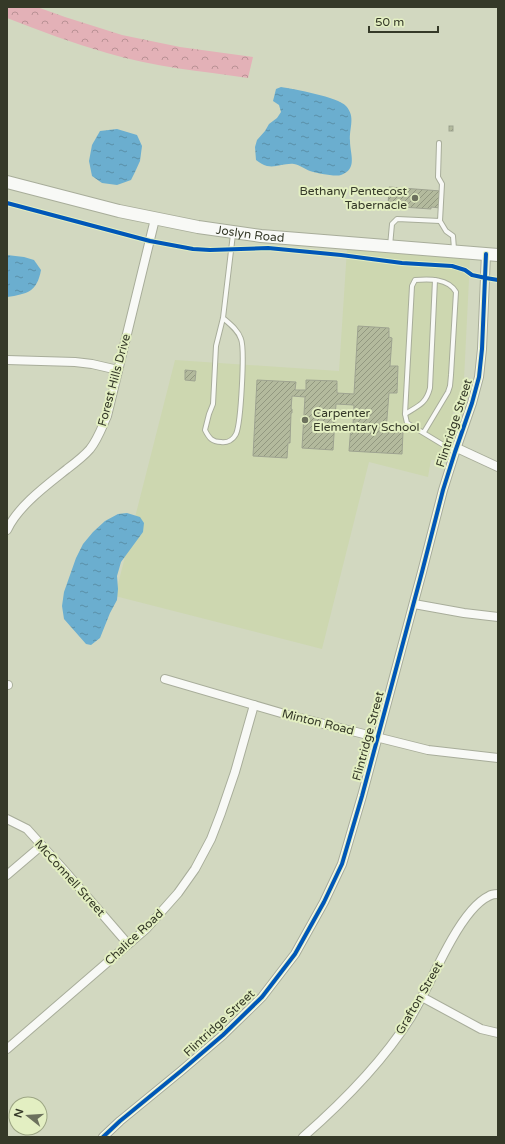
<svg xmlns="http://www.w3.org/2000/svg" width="505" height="1144" viewBox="0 0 505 1144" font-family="'Varela Round',sans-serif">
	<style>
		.built { fill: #cdd7b0 }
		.forest { fill: url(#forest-crowns) }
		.water { fill: url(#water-ripples) }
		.building { fill: url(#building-hatch); stroke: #9ea390 }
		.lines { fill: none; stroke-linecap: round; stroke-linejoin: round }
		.lane-casing { stroke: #a8ad9a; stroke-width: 6 }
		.street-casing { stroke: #a8ad9a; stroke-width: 10 }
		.secondary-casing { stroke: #a8ad9a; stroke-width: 14 }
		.lane { stroke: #f8f9f6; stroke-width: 4 }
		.street { stroke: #f8f9f6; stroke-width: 8 }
		.secondary { stroke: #f8f9f6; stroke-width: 12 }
		.cycleway-casing { stroke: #e3efc2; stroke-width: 6 }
		.cycleway { stroke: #0057b8; stroke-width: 4 }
		.poi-dot { fill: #6c715d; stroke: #e3efc2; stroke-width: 1.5 }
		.labels { text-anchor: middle; stroke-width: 4; stroke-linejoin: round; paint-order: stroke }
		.poi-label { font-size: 12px; fill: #353928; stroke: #e3efc2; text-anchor: end }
		.street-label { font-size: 12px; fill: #353928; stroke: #e3efc2 }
	</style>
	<defs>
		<pattern id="forest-crowns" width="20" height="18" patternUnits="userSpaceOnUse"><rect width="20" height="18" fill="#e3b1b7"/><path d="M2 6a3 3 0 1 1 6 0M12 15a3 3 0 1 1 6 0" fill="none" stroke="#b99195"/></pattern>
		<pattern id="water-ripples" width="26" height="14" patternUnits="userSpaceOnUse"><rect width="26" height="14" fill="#6baecf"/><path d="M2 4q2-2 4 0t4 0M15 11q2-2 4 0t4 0" fill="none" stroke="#598fa8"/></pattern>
		<pattern id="building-hatch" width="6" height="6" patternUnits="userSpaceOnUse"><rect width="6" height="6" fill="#b3ba9d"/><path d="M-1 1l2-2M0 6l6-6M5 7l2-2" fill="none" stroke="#929880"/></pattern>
	</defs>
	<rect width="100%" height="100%" fill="#d2d8c0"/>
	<polygon class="built" points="347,249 470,259 464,379 438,460 431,460 428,477 369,462 322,649 115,596 175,360 339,371"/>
	<path class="forest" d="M7 7H37L65 17 122 35 180 47 253 57 248 78C201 71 153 67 107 53 73 43 40 31 7 18Z"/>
	<g class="water">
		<path d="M281 87C294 89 338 97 346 106 356 117 349 128 350 141 350 154 358 169 341 175 335 177 317 173 310 171 305 169 300 165 294 164 284 163 276 168 267 166 263 165 259 162 256 160L255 147 257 140 265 131 269 124 277 118 281 112 279 105 273 101 276 89Z"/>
		<polygon points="117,129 137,135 142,146 140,161 135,172 131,180 117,185 102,183 92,176 89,161 92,145 100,131"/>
		<path d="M7 255 24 257 34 260 41 270C37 292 27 294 7 297Z"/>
		<polygon points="127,513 140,517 144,523 143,532 121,562 117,576 118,589 117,600 110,613 100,638 91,645 86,644 64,619 62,606 64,592 76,558 83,544 93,532 105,521 118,514"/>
	</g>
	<g class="building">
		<rect x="449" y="126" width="4" height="5"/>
		<polygon points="389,187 441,191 440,208 431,207 431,209 388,206"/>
		<polygon points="358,326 389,328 389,337 392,338 390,366 398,366 397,393 389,393 386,431 403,432 402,454 349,451 351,425 353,425 354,405 336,404 333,450 302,448 305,397 292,396 291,409 292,409 292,413 291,413 290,443 288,443 287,458 253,456 257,380 296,382 295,390 306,390 306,380 337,381 337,393 354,394"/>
		<polygon points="185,370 196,371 195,381 185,380"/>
	</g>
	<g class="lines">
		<defs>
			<g id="lane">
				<polyline points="440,221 446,231 453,236 454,249"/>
				<polyline points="390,246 392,224 397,219 440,221 442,184 438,177 439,143"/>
				<path d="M223 318C230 324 238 330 241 339 245 349 241 423 236 434 233 440 227 443 221 442 212 442 209 438 205 430L209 414 213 404 216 346 223 318 233 234"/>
				<path d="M405 414C418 406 426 404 430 388L435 280"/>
				<path d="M424 432 448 392 450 386 451 375 456 292C448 278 429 279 415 280L412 286 405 414 407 423 455 452"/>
			</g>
			<g id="street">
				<polyline points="7,360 75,362 92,364 118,370"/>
				<polyline points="457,448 498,467"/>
				<path d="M7 530C18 506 47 485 67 469 75 463 84 456 90 449 98 439 102 427 107 416L155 219"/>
				<polyline points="414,604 464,613 498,617"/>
				<polyline points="165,679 288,715 428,750 498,758"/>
				<polyline points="7,685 8,685"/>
				<polyline points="7,819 27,829 64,870 128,944"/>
				<polyline points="7,875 41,846"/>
				<polyline points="422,997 481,1029 498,1033"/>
				<polyline points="7,1049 146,929 178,893 195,869 211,839 221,813 235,772 254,705"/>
				<polyline points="103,1137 120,1121 181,1071 223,1035 262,997 295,954 324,902 342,864 362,796 422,572 443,490 455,452 472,403 479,377 482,349 486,254"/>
				<path d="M303 1137C343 1102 382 1063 411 1017 426 992 437 965 452 939 460 925 474 903 489 896 492 894 495 894 498 894"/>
			</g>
			<g id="secondary">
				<path id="s1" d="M7 182 119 211 198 227 261 236 498 255"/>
			</g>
		</defs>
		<use href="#lane" class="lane-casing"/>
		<use href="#street" class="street-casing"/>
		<use href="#secondary" class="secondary-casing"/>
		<use href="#lane" class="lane"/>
		<use href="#street" class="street"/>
		<use href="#secondary" class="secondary"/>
		<defs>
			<g id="cycleway">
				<polyline points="7,203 150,241 193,249 210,250 268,248 341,255 402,263 452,266 465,270 472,275 486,278 498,280"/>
				<polyline points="103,1137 120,1121 181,1071 223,1035 262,997 295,954 324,902 342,864 362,796 422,572 443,490 455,452 472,403 479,377 482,349 486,254"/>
			</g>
		</defs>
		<use href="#cycleway" class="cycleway-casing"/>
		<use href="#cycleway" class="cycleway"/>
	</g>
	<g class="poi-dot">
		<circle cx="415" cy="198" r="4"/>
		<circle cx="305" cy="420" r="4"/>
	</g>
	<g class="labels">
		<g class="poi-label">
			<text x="407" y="195">Bethany Pentecost<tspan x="407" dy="14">Tabernacle</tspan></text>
			<text x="313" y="417" text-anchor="start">Carpenter<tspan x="313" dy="14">Elementary School</tspan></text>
		</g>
		<g class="street-label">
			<text dy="4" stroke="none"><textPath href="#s1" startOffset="249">Joslyn Road</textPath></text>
			<text transform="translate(114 380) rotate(-75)" y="4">Forest Hills Drive</text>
			<text transform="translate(454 423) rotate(-72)" y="4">Flintridge Street</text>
			<text transform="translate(318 722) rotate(14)" y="4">Minton Road</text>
			<text transform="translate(368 736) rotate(-75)" y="4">Flintridge Street</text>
			<text transform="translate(70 878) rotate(48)" y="4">McConnell Street</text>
			<text transform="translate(134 937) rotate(-43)" y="4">Chalice Road</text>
			<text transform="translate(419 998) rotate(-60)" y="4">Grafton Street</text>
			<text transform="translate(219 1023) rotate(-43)" y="4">Flintridge Street</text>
		</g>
	</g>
	<rect width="505" height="1144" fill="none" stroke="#353928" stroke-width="16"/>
	<g transform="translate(28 1116) rotate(287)"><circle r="19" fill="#e3efc2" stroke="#9da684"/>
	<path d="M0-3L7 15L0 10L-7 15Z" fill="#6c715d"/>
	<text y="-6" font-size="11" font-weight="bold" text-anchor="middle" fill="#353928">N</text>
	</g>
	<path d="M369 26v6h69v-6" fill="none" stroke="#353928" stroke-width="2"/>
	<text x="375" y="26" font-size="12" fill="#353928" stroke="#e3efc2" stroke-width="3" paint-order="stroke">50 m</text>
</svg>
